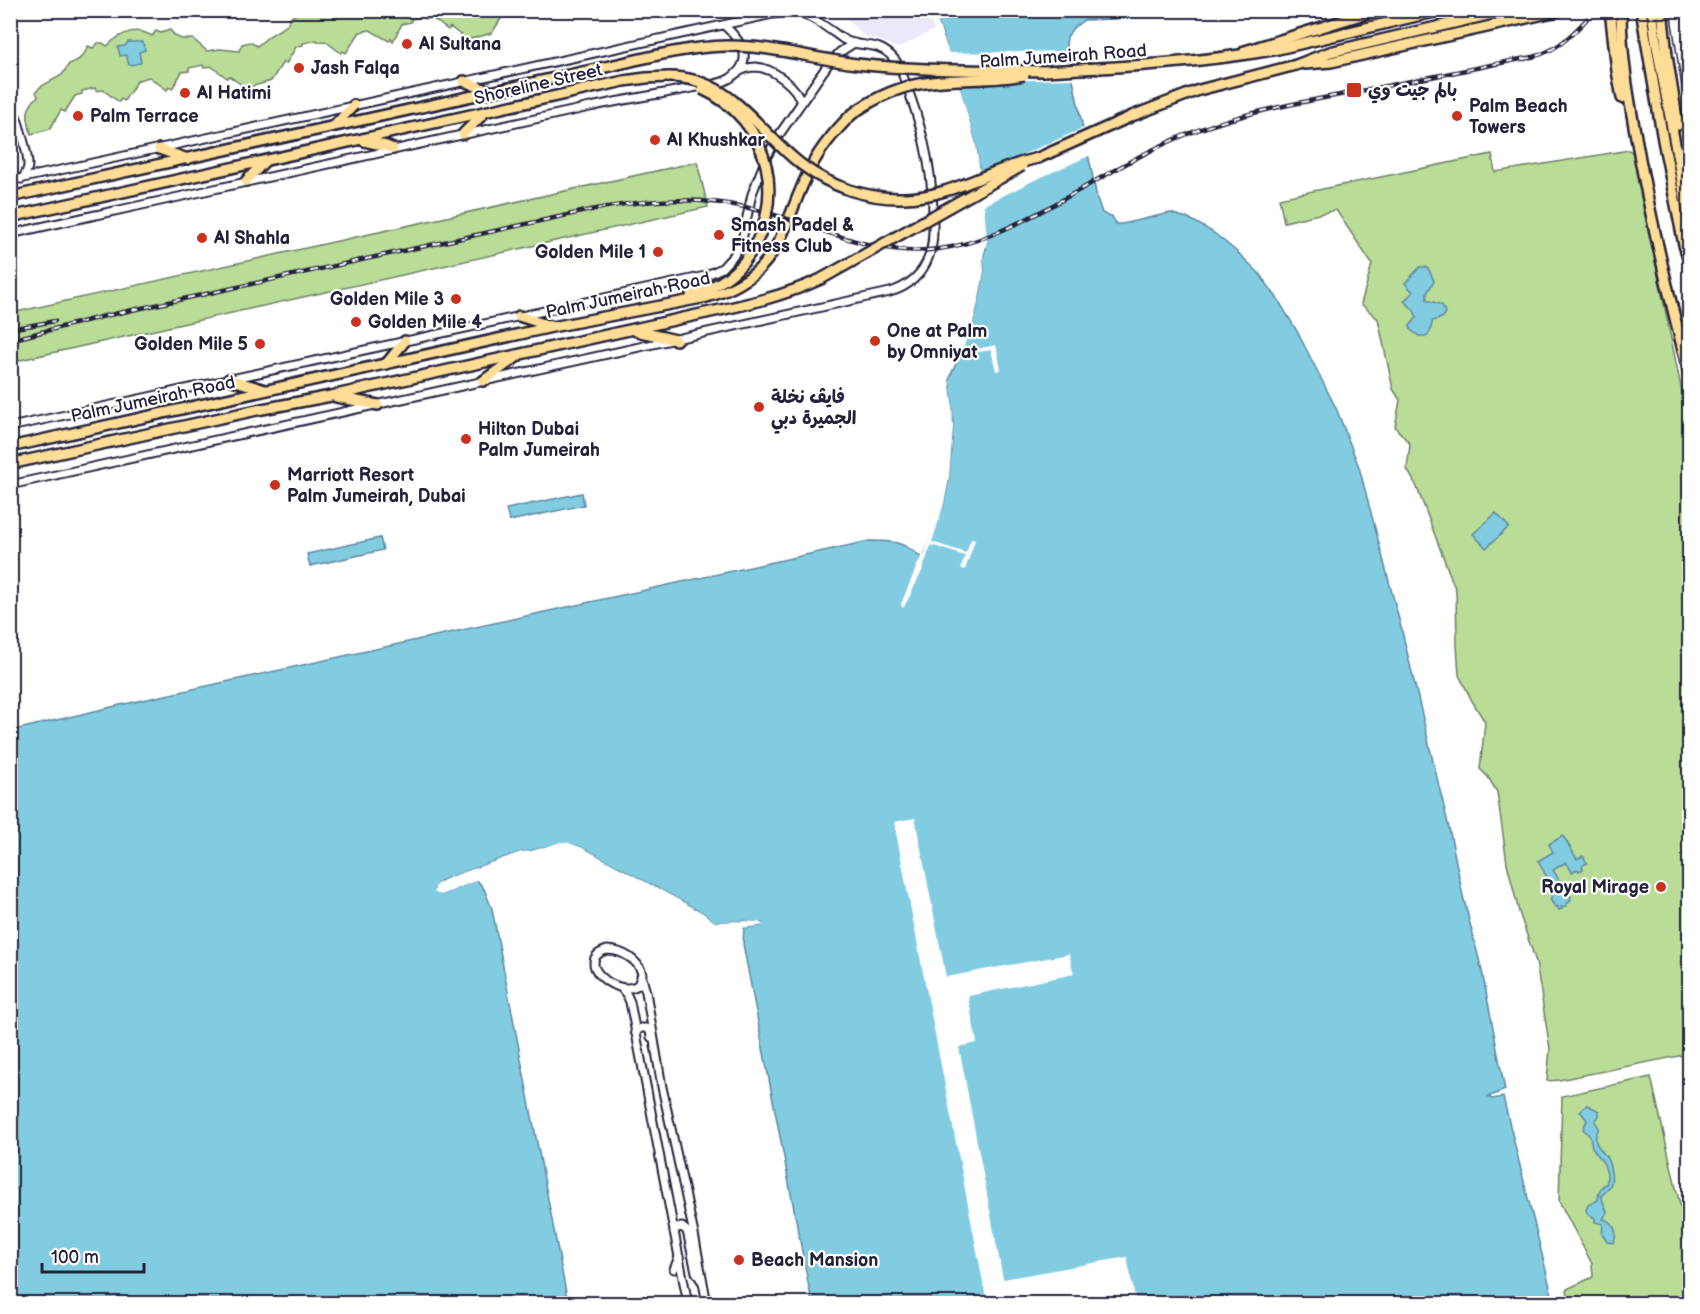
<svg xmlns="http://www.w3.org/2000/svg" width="1700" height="1314" viewBox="0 0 1700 1314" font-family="'Balsamiq Sans','Playpen Sans Arabic',sans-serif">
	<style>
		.built { fill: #ebe8f7 }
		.green { fill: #b9dc96; stroke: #6e7f68; stroke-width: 1.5 }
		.water { fill: #82cce2; stroke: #5c889f; stroke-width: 1.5 }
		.pier { fill: #fff }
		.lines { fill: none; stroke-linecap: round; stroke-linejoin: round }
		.minor-casing { stroke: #22223b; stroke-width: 11 }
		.major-casing { stroke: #22223b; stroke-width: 14 }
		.minor { stroke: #fff; stroke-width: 7 }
		.major { stroke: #ffdd96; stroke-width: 9 }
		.tram { stroke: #22223b; stroke-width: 1.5 }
		.rail-casing { stroke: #22223b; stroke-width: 4.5 }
		.rail { stroke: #fff; stroke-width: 2; stroke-dasharray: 7; stroke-linecap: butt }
		.major-bridge-casing { stroke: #22223b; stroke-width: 14; stroke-linecap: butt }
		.major-bridge { stroke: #ffdd96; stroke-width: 9 }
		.poi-dot { fill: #c8321e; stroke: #fff; stroke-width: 2 }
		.labels { text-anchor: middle; stroke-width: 4.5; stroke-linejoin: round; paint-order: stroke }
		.poi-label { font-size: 18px; font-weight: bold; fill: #22223b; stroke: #fff; text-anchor: start }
		.street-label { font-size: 18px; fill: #22223b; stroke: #fff }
	</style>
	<rect width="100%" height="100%" fill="#fff"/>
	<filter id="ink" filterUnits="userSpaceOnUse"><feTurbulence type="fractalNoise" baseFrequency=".0167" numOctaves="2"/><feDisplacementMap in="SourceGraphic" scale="12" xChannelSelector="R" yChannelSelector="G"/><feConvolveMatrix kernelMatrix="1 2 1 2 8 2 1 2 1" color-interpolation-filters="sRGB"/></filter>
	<g filter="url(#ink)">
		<polygon class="built" points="846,11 927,11 934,30 898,48 877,39 866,37 849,21"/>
		<g class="green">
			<path d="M304 11H510L507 16 504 14 492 33 467 40 450 27 448 30 432 18 425 19 424 16 411 19V22L402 24 393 41 391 38 389 41 370 30 360 32 346 53 343 51 341 53 325 41 318 42 317 40 303 43V45L296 47 286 64 283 62 271 81 246 88 229 76 227 78 211 66 204 68 203 65 189 68V71L182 72 172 89 169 87 167 90 149 77 138 80 124 101 121 99 119 102 103 90 96 91 95 88 82 91V94L75 96 65 112 61 110 50 129 31 134C27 116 24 110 38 96L36 92 40 87 62 75 69 64C79 61 84 56 88 46L93 48 98 43H103L107 46C121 33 135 26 152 36L156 31 161 33 170 30C177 39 181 40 193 39L207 51 220 49 239 51 242 44 250 42 257 46 269 36 287 25 290 17Z"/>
			<polygon points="1629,150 1633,153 1689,426 1689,1054 1559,1080 1547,1081 1550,1049 1536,962 1519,912 1507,863 1497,792 1488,777 1480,769 1485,722 1472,701 1459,675 1457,645 1456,591 1416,485 1407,469 1410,444 1395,427 1400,400 1393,389 1378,319 1361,304 1372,264 1336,210 1284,222 1279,198 1492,154 1495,172"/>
			<polygon points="697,162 708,207 11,362 11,313"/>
			<polygon points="1651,1077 1682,1214 1689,1213 1689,1303 1569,1303 1567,1289 1593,1277 1592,1264 1559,1201 1562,1096"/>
		</g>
		<g class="water">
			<path d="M933 11H1160L1115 19 1084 20 1072 29 1067 37 1066 45 1097 198 1102 213 1108 216H1112L1116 224H1122L1170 213 1190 219 1214 233 1236 251 1259 273 1277 298 1297 331 1336 408 1359 467 1402 631 1449 828 1463 896 1482 971 1505 1090 1488 1097 1492 1099 1503 1097 1554 1303H812L743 944 744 928 760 926 762 923 746 921 715 922 703 913 583 848C558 837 546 850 521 852L450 877 439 882 434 890 442 895 477 880 484 889 492 909 568 1303H11L10 731 120 705 869 541C894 541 902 541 921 557L905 606 944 504 949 478 953 428 952 400 949 379 965 343 973 323 979 299 984 271 983 257 986 249 981 182 976 144 943 36Z"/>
			<polygon points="128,42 143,42 145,50 139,52 141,63 129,65 126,55 120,56 118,47 125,46"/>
			<path d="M1420 267H1426L1429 270 1434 281 1427 293V300L1442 305 1445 312 1443 317C1429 324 1434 316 1430 332L1426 336H1419L1411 330 1410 326 1417 317 1413 309 1404 301 1413 292 1405 283Z"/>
			<polygon points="582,493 584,505 509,521 506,509"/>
			<polygon points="1496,513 1509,527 1486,548 1473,534"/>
			<polygon points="380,538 383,550 310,566 307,554"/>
			<polygon points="1563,836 1577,859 1583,856 1587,863 1582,866 1583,869 1579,871 1577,869 1572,872 1566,862 1553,870 1565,890 1567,890 1571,897 1570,899 1571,901 1566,904 1567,906 1561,907 1562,909 1559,910 1557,906 1555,907 1550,899 1552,897 1551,895 1555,892 1538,861 1553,852 1549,844"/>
			<path d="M1587 1105 1599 1111V1116L1595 1121 1599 1128C1591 1144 1599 1146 1607 1158 1608 1160 1609 1164 1610 1167 1613 1182 1613 1185 1601 1196L1607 1212 1603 1219C1614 1222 1619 1233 1613 1243L1607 1242 1602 1234 1603 1224 1595 1222V1218L1588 1214 1586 1210 1588 1205 1598 1200C1598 1193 1601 1186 1607 1183V1174L1604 1164 1592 1147 1590 1136 1583 1129 1587 1120 1580 1111Z"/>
		</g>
		<g class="pier">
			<polygon points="930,10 933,10 935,15 949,53 1070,51 1076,79 958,82 976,144 980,173 1086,127 1091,155 1035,180 984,205 987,241 983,257 984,271 979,299 973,323 962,352 996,345 1001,370 996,371 991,350 960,355 950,373 949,379 952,400 953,428 949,478 944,504 932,542 966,553 971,539 975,540 965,570 961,568 965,556 931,545 922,571 905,606 902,608 901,604 922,554 924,556 941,503 946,478 950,428 946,379 970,322 976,298 981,271 980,257 984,241 973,144 940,37"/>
			<polygon points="915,818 946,977 1069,954 1074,974 968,996 977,1043 959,1047 1003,1279 1127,1257 1136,1303 987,1303 894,822"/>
			<polygon points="561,842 569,843 583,848 703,913 715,922 746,921 759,922 763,924 760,926 741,928 743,925 750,924 714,925 701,916 582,850 569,846 562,845 532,854 522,855 441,885 437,890 441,892 476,877 480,879 442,895 438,894 434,892 435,887 437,884 450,877 521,852 531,851"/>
		</g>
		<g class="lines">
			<defs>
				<g id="minor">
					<path d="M737 73C743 69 749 67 756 67 773 68 798 87 801 103"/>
					<path d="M10 104C17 112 28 154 28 165 28 171 25 174 22 179"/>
					<path d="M10 181 773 14C780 13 788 11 795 12 810 14 830 30 843 39 861 50 878 38 896 61 902 71 906 84 910 95 925 137 934 180 933 225 933 236 933 246 929 256 923 274 908 287 890 292L10 485"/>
					<path d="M10 234C75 219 140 206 205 191 334 163 462 134 590 107 626 99 662 94 697 87 709 85 723 84 732 77 756 59 740 40 724 25"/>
					<polyline points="10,427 705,276 722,268 734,255 742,240 752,194 766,158 779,135 829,63 840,52 854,43"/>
					<path d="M607 950C621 950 639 960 642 974L638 985C616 999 572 960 607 950Z"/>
					<polyline points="642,978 646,992 662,1087 694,1234 707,1304"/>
					<polyline points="622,989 627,995 630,1002 688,1304"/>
					<polyline points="635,1032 641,1028 646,1028 650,1031 651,1037"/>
					<polyline points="674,1232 677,1228 682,1227 687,1231 696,1272 701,1280"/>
					<polyline points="674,1269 679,1257"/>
				</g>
				<g id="major">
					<polyline points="1610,10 1617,71 1622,98"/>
					<path d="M1621 10C1621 61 1631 110 1640 159 1654 233 1671 305 1690 377"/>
					<polyline points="1641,10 1663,140 1684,245 1690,263"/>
					<polyline points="1652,10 1656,41 1690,225"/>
					<polyline points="1662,10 1667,55 1678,125"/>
					<polyline points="1245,51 1377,10"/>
					<polyline points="1305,64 1331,62 1562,10"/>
					<path d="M1044 71C1123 67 1201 63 1278 49L1442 10"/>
					<polyline points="464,81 489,91"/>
					<polyline points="335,125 354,105"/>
					<polyline points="463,134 483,114"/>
					<polyline points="364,141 386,146 393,149"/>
					<polyline points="159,149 188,159"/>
					<polyline points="1038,158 1132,116 1199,90 1296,65 1330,52 1509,10"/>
					<polyline points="246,181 265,161"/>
					<polyline points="10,197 596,69"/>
					<polyline points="10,217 624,81 646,78 669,77"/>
					<path d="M691 294C712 289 729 279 743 263"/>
					<polyline points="519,316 550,326"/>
					<polyline points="636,331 676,340"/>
					<polyline points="386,364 405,341"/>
					<polyline points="229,379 265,390"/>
					<polyline points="483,381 518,356"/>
					<polyline points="336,397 378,405"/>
					<path d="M10 447 552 327 707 297C784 276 781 224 812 165 822 146 836 130 851 115"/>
					<polyline points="10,464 257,410 331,396 706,313"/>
				</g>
			</defs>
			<use href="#minor" class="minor-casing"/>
			<use href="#major" class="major-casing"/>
			<use href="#minor" class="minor"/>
			<use href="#major" class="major"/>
			<polyline class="tram" points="1670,10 1684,100 1686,148 1690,177"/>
			<defs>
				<g id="rail">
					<path d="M1523 59C1553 54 1567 40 1587 19"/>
					<polyline points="10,329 55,321"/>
					<path d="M10 340 105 316 586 211C644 199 700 195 757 210 817 225 875 258 939 249 976 244 1007 229 1040 212 1091 185 1145 149 1198 130 1249 111 1303 102 1356 92 1413 81 1469 69 1526 58"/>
				</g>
			</defs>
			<use href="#rail" class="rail-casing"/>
			<use href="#rail" class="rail"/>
			<defs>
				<g id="major-bridge">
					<path d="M596 69C639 60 682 47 726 46 770 45 814 59 857 64 919 71 982 70 1044 71"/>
					<path d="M669 77C732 77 757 131 802 165 831 187 867 199 904 198 952 197 992 168 1038 158"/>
					<path d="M702 89C771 120 790 204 743 263"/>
					<path d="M851 115C875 97 902 85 932 82 962 78 994 81 1024 75"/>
					<path d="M706 313C745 305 784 296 821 279L1022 166"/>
				</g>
			</defs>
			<use href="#major-bridge" class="major-bridge-casing"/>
			<use href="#major-bridge" class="major-bridge"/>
		</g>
	</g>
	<g class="poi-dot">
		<circle cx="407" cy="44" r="6"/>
		<circle cx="299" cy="68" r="6"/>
		<rect x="1346" y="82" width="16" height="16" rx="3"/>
		<circle cx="185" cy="93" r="6"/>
		<circle cx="78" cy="116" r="6"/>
		<circle cx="1457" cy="116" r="6"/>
		<circle cx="655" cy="140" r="6"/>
		<circle cx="719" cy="235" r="6"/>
		<circle cx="202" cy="238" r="6"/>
		<circle cx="658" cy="252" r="6"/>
		<circle cx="456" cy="299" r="6"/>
		<circle cx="356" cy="322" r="6"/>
		<circle cx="875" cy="341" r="6"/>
		<circle cx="260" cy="344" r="6"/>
		<circle cx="759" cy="407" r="6"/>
		<circle cx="466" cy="439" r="6"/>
		<circle cx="275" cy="485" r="6"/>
		<circle cx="1661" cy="887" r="6"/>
		<circle cx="739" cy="1260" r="6"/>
	</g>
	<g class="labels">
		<g class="poi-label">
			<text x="419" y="50">Al Sultana</text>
			<text x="311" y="74">Jash Falqa</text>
			<text x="1368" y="96">بالم جيت وي</text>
			<text x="197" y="99">Al Hatimi</text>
			<text x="1469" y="112">Palm Beach<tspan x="1469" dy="21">Towers</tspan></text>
			<text x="90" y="122">Palm Terrace</text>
			<text x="667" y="146">Al Khushkar</text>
			<text x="731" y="231">Smash Padel &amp;<tspan x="731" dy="21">Fitness Club</tspan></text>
			<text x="214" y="244">Al Shahla</text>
			<text x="646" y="258" text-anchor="end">Golden Mile 1</text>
			<text x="444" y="305" text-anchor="end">Golden Mile 3</text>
			<text x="368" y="328">Golden Mile 4</text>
			<text x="887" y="337">One at Palm<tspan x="887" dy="21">by Omniyat</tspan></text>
			<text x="248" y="350" text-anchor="end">Golden Mile 5</text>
			<text x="771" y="403">فايڤ نخلة<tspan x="771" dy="21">الجميرة دبي</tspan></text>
			<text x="478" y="435">Hilton Dubai<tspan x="478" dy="21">Palm Jumeirah</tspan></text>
			<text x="287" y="481">Marriott Resort<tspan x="287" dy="21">Palm Jumeirah, Dubai</tspan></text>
			<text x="1649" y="893" text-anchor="end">Royal Mirage</text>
			<text x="751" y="1266">Beach Mansion</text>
		</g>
		<g class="street-label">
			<text transform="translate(1063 56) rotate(-4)" y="6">Palm Jumeirah Road</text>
			<text transform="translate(538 84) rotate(-13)" y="6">Shoreline Street</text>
			<text transform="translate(628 295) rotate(-12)" y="6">Palm Jumeirah Road</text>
			<text transform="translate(153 399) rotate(-12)" y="6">Palm Jumeirah Road</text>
		</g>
	</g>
	<rect width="1700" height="1314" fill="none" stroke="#fff" stroke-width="36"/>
	<rect x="18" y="18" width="1664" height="1278" fill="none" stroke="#22223b" stroke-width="2" filter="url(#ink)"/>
	<path d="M42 1263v9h102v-9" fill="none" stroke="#22223b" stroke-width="3"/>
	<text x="51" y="1263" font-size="18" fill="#22223b" stroke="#ffffff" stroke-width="4.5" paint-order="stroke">100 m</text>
</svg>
